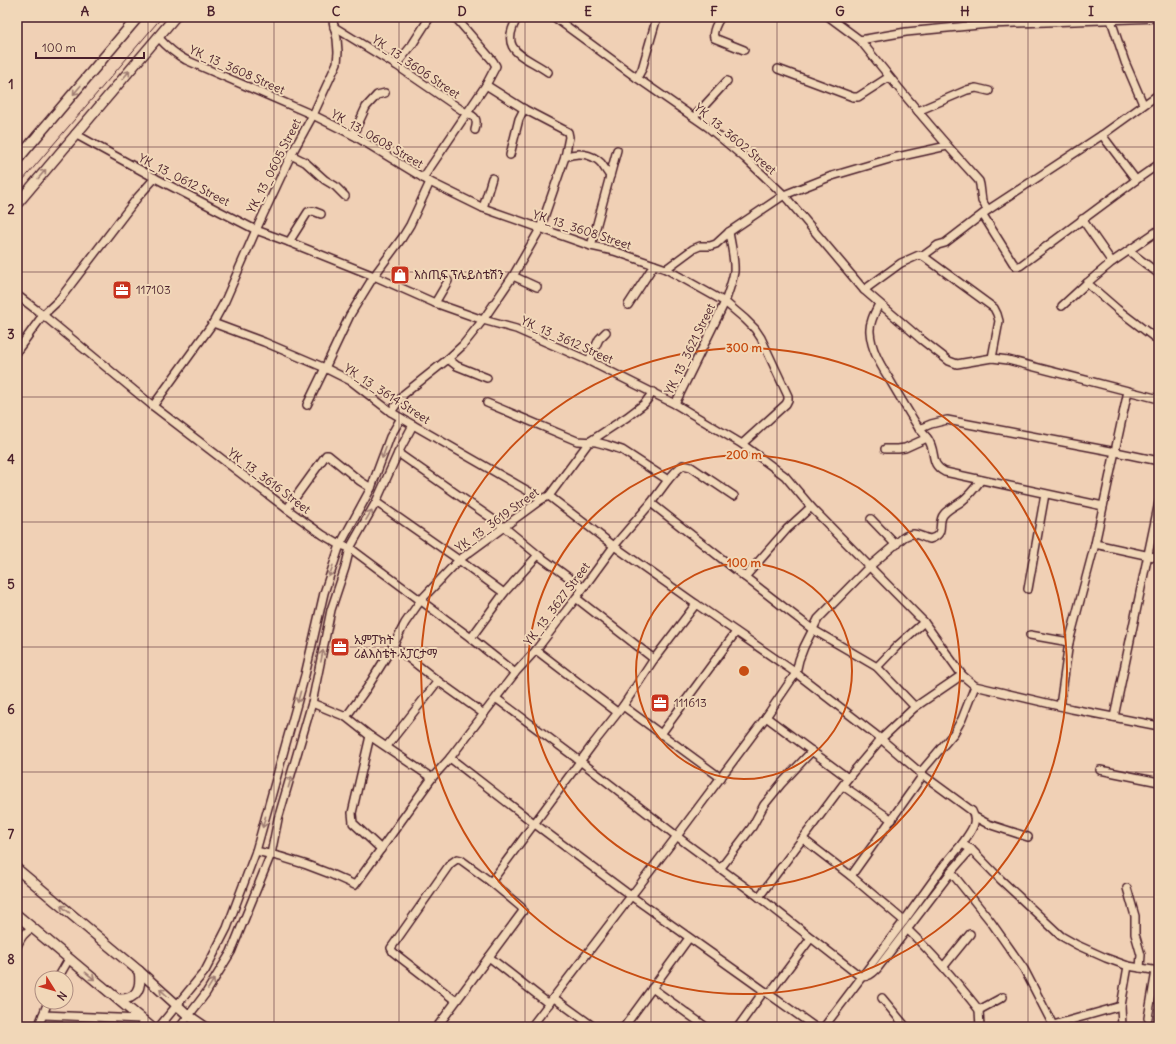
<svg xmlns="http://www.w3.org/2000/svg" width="1176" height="1044" viewBox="0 0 1176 1044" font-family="Delius,'Noto Sans Ethiopic',sans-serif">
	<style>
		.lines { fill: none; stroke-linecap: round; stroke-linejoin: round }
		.minor-casing { stroke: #4a1f2b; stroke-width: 10 }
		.major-casing { stroke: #4a1f2b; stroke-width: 12 }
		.minor { stroke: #f1d7b8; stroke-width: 7 }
		.major { stroke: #f1d7b8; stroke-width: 9 }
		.tram { stroke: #4a1f2b; stroke-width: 1 }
		.oneway { stroke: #9e7b72 }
		.grid { fill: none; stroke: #4a1f2b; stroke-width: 1; stroke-opacity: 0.55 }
		.ring { fill: none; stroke: #c84d12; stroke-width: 2 }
		.labels { text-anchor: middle; stroke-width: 4; stroke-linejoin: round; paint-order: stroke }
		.street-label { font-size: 12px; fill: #4a1f2b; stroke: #f1d7b8 }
		.poi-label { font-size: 12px; fill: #4a1f2b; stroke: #f1d7b8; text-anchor: start }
		.centre { fill: #c84d12; stroke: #f1d7b8; stroke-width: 2 }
		.ring-label { font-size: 12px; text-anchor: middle; font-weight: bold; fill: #c84d12; stroke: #f1d7b8; stroke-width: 4; stroke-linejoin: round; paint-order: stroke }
		.neatline { fill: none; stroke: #4a1f2b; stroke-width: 1.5 }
		.grid-label { font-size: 13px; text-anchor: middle; font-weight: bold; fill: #4a1f2b }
	</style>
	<rect width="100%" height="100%" fill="#f0d0b5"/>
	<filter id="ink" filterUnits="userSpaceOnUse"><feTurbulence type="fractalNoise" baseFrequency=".025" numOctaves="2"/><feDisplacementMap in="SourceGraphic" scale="8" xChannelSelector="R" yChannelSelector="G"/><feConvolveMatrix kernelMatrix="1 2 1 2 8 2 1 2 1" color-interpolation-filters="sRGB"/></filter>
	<g filter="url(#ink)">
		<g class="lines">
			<defs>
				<g id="minor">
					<path d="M518 17C497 52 524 55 548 72"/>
					<polyline points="554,17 637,78 709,128 746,159 784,195 864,290 922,340 949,361 957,364 992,358 1008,360 1159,399"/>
					<path d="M721 17C717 22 712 32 714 38L744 50"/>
					<polyline points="829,17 860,40 906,32 989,24 1159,18"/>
					<polyline points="1111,20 1125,62 1143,104"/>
					<path d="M334 27 396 65 466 113C476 116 478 120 475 130"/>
					<path d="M158 37C167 47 175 54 186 60L313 115 353 135 430 182 483 208 591 246 614 251 666 269 725 302 745 319 755 329 761 338 788 396V400L786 404 742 444"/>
					<path d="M860 40C898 88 937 135 979 181L980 185 982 201 988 210"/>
					<polyline points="396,65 412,45 430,17"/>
					<polyline points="778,69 853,97 858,97 889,77"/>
					<polyline points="637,78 642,69 657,17"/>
					<polyline points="918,111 967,90 976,88 989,91"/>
					<polyline points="694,117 727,81"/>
					<polyline points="75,134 155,178 256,230 289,242 374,276 435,303 483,320 516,329 589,361 675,404 742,444 785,476 811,507 924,622 962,675 975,686 1072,709 1159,726"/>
					<polyline points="353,135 366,107 377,95 385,93"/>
					<polyline points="1102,135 1136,180"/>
					<polyline points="291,155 305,162 325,180 335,186 345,196"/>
					<polyline points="510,155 519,119 524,109"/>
					<path d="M565 157C577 152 591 153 601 163 604 167 607 172 610 176"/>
					<polyline points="423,178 486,85 496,66 493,61 455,17"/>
					<polyline points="483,208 492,178"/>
					<polyline points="983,215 1013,263 1016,266 1020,266 1136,180 1159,164"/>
					<polyline points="1082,219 1112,262"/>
					<polyline points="1159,230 1112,262 1087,283 1117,309 1159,341"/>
					<polyline points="289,242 308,212 313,211 321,214"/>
					<polyline points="591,246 617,150"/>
					<polyline points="1129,251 1159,274"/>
					<polyline points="923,256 938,245 945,243 988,210 1102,135 1159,94"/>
					<polyline points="666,269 693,249 700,246 710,246 716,244 729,232 784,195 832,176 893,158 947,146"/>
					<polyline points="513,276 537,287"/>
					<polyline points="864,290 901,263 919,255 923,256 994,308 997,314 999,321 992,358"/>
					<polyline points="17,295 43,315 153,406 287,509 323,535 340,545 350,548 471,638 515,673"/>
					<polyline points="435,303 448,281"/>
					<path d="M879 304C875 312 869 323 870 332 871 349 880 364 888 377 898 394 908 411 918 427 921 431 925 435 928 439 937 453 929 464 945 472L1103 506"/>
					<polyline points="628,305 654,265"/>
					<polyline points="1062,306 1087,283"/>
					<polyline points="213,323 264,342 325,368 351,381 391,412 401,418 542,499"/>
					<polyline points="17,351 43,315 59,300 137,198 155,178"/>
					<polyline points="448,359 457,366 487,378"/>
					<polyline points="589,361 599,339 606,332"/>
					<path d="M675 404 725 302C728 293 732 283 734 272 735 259 731 245 729 232"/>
					<polyline points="307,405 325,368 350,315 374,276 402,238 410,225 430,182"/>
					<polyline points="153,406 213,323 225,301 256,230 291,155 313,115 337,63 338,52 337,39 332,17"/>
					<polyline points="391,412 404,394 448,359 463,345 483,320 513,276 540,229 565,157 569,137 568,132 524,109 486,85"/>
					<polyline points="919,429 931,424 947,420 1116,452 1159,461"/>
					<polyline points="885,449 898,449 905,448 927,438"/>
					<polyline points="398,453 504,527 538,555 583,588"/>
					<polyline points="668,480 675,472 683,465 691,467 734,496"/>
					<polyline points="549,496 614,546 696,604"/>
					<polyline points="376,502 459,560 504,593"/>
					<polyline points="651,503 745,577"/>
					<polyline points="811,507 787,529 745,577 812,629 877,667 915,707"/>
					<polyline points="287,509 326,455 328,455 360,481 371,488"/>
					<polyline points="871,519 896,545"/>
					<polyline points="1095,544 1159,558"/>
					<polyline points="1028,589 1045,494"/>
					<polyline points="576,598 654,659"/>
					<polyline points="1030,635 1069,642"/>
					<polyline points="471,638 504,593 538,555"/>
					<polyline points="393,646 438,681 484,714"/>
					<polyline points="536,650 617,712"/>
					<polyline points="877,667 897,646 924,622"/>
					<path d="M497 699 580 761 687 844 759 897 861 977C868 977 872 974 877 969L951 872 971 849"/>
					<polyline points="312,703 346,717"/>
					<polyline points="623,706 721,778"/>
					<polyline points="1060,706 1069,642 1095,544 1128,391"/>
					<polyline points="766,717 848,778"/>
					<polyline points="1114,717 1159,502"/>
					<polyline points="661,734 736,632"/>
					<polyline points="370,736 352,813 353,823 381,849"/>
					<polyline points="387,746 438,681"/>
					<polyline points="450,758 535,824 631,896 815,1027"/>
					<polyline points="1100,770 1159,782"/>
					<polyline points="920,773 954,733 962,719 975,686"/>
					<polyline points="432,778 370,736 346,717 367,688 393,646 405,623 421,600 459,560 542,499 549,496 589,442 627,417 644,404 653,392"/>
					<polyline points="843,786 892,820"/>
					<polyline points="975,817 988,824 1028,837"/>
					<polyline points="803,839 851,876 904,921"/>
					<path d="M256 851C291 858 324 870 355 885L432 778 450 758 515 673 536 650 576 598 614 546 651 503 668 480 622 450 607 445 596 442 577 441 487 403"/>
					<polyline points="720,869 752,827 764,805 781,784 812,751"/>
					<polyline points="951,872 991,922 1024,969 1054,1027"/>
					<polyline points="851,876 923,775"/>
					<path d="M491 882 593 744 623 706 654 659 696 604 796 673 881 739 923 775 972 811C979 824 969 833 962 844"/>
					<polyline points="1127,888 1135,916 1135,934 1141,955 1140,968"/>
					<polyline points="759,897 848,778 881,739 915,707 962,675"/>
					<path d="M908 930C934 955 957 982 979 1010L1003 997"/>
					<path d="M17 946C21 938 24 932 33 928"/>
					<polyline points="489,957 549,1004"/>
					<polyline points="944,966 970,934"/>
					<polyline points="58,978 69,959"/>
					<polyline points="652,988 706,1027"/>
					<polyline points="769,994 811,938"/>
					<polyline points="554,998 594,1027"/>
					<polyline points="882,998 906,1027"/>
					<polyline points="979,1010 980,1027"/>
					<polyline points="43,1015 141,1019"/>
					<polyline points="1148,1018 1156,971"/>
					<polyline points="1053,1025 1121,1006"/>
					<polyline points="38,1027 48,1002"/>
					<polyline points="159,1027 205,971 227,928 256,851 305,675 324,593 340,545 371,488 390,437 401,418"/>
					<polyline points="180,1027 206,993 231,952 271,854 278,819 312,703 331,610 345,568 350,548 376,502 398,453 413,425"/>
					<polyline points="437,1027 523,911 521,907 491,882 461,860 457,859 450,864 391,948 393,952 456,1001"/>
					<path d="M531 1027 677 836 766 717 796 673 799 660 804 647 818 619 869 567 904 537C916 530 919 537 930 539 947 534 936 523 944 514 949 508 957 505 962 501 970 495 975 488 981 480"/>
					<polyline points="624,1027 689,938"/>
					<polyline points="738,1027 764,991"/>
					<polyline points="824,1027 904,921 945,864 962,844 971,849 1001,880 1061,936 1077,945 1106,958 1128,966 1159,971"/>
					<polyline points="1122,1027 1121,1006 1128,966"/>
				</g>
				<g id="major">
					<polyline points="17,160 138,17"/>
					<polyline points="17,204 175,17"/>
					<polyline points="17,869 139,971 189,1016 205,1027"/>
					<polyline points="17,915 151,1027"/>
					<path d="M118 999C137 1000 142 988 139 971"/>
				</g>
			</defs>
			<use href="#minor" class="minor-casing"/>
			<use href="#major" class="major-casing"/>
			<use href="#minor" class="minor"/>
			<use href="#major" class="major"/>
			<polyline class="tram" points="17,187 162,17"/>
		</g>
		<defs><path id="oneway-shaft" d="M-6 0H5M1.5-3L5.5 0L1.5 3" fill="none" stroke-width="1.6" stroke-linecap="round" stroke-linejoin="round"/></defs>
		<g class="oneway">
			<use href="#oneway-shaft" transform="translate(126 75) rotate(-50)"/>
			<use href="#oneway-shaft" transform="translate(77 90) rotate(130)"/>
			<use href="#oneway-shaft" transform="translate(42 174) rotate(-50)"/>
			<use href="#oneway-shaft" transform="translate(384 453) rotate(110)"/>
			<use href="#oneway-shaft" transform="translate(369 515) rotate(-60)"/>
			<use href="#oneway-shaft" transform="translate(331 571) rotate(109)"/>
			<use href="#oneway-shaft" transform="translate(322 656) rotate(-79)"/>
			<use href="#oneway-shaft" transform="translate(299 697) rotate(105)"/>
			<use href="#oneway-shaft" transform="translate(290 782) rotate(-73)"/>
			<use href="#oneway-shaft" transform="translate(264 822) rotate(105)"/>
			<use href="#oneway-shaft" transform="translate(65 909) rotate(-140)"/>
			<use href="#oneway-shaft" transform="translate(90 976) rotate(39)"/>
			<use href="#oneway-shaft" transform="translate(211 984) rotate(-58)"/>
			<use href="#oneway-shaft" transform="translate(164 993) rotate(-138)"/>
		</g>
	</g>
	<path class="grid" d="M148 17V1027M274 17V1027M399 17V1027M525 17V1027M651 17V1027M777 17V1027M902 17V1027M1028 17V1027M17 147H1159M17 272H1159M17 397H1159M17 522H1159M17 647H1159M17 772H1159M17 897H1159"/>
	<g class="ring">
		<circle cx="744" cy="671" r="108"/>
		<circle cx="744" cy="671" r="216"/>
		<circle cx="744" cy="671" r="323"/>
	</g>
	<defs>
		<symbol id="shop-square" viewBox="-11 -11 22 22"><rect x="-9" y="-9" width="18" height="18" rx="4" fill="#c8321e" stroke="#f1d7b8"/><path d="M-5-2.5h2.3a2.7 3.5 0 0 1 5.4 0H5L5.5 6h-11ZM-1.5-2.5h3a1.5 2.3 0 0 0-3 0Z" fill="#fff"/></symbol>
		<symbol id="office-square" viewBox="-11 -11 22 22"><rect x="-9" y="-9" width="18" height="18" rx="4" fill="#c8321e" stroke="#f1d7b8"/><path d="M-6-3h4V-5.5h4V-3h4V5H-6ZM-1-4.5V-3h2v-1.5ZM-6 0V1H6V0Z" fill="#fff"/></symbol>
	</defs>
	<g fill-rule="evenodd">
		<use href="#shop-square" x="389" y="264" width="22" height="22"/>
		<use href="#office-square" x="111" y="279" width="22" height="22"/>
		<use href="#office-square" x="329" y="636" width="22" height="22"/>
		<use href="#office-square" x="649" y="692" width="22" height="22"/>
	</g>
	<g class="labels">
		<g class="street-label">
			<text transform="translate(416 67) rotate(34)" y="4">YK_13_3606 Street</text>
			<text transform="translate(237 70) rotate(24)" y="4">YK_13_3608 Street</text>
			<text transform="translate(377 139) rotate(30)" y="4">YK_13_0608 Street</text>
			<text transform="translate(735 139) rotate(40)" y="4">YK_13_3602 Street</text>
			<text transform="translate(274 166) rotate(-63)" y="4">YK_13_0605 Street</text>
			<text transform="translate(184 180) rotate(27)" y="4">YK_13_0612 Street</text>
			<text transform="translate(582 230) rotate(18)" y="4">YK_13_3608 Street</text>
			<text transform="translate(567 340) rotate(24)" y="4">YK_13_3612 Street</text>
			<text transform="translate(690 349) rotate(-64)" y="4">YK_13_3621 Street</text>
			<text transform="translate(387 394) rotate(33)" y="4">YK_13_3614 Street</text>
			<text transform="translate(269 481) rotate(37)" y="4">YK_13_3616 Street</text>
			<text transform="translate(497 520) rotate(-36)" y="4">YK_13_3619 Street</text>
			<text transform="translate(557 604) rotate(-53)" y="4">YK_13_3627 Street</text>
		</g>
		<g class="poi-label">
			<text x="414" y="279">እስጢፍ ፕሌይስቴሽን</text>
			<text x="136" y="294">117103</text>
			<text x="354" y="644">ኢምፓክት<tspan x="354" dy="14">ሪልእስቴት አፓርታማ</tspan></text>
			<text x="674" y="707">111613</text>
		</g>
	</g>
	<circle cx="744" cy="671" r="6" class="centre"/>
	<g class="ring-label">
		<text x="744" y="352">300 m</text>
		<text x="744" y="459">200 m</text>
		<text x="744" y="567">100 m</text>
	</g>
	<rect width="1176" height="1044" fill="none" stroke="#f1d7b8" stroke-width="44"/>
	<g transform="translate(54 990) rotate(127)"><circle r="19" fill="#f1d7b8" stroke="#ae8d80"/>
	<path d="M0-3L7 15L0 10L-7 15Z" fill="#c8321e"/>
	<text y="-6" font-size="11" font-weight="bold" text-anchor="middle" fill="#4a1f2b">N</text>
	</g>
	<path d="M36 52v6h108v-6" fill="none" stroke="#4a1f2b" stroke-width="2"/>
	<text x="42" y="52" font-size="12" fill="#4a1f2b" stroke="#f1d7b8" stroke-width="3" paint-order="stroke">100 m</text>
	<rect x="22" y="22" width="1132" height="1000" class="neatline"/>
	<g class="grid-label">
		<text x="85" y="16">A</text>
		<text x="211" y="16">B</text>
		<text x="336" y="16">C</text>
		<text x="462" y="16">D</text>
		<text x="588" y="16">E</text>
		<text x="714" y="16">F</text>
		<text x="840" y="16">G</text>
		<text x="965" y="16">H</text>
		<text x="1091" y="16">I</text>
		<text x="11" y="89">1</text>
		<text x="11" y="214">2</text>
		<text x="11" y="339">3</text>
		<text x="11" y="464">4</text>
		<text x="11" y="589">5</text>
		<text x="11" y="714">6</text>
		<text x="11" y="839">7</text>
		<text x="11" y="964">8</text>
	</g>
</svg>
